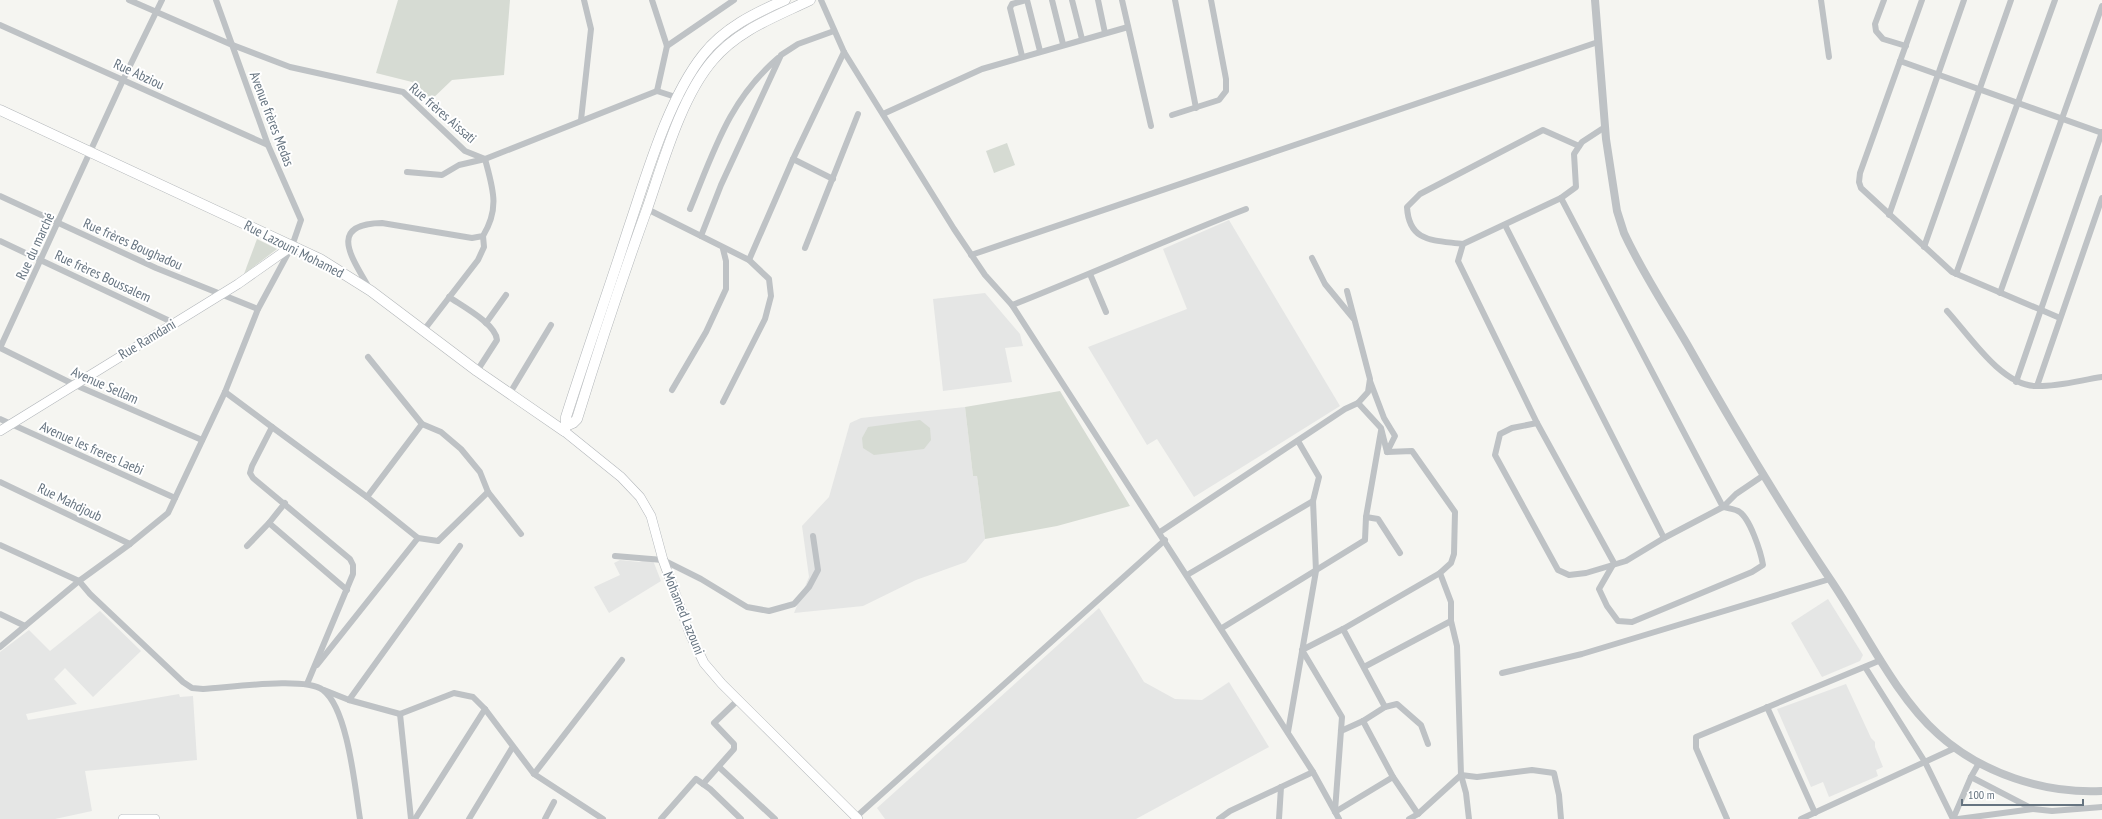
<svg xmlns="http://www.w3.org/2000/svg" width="2102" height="819" viewBox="0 0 2102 819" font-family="'PT Sans Narrow',sans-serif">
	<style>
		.built { fill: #e5e6e5 }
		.green { fill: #d6dbd3 }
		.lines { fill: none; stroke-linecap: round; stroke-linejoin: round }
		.secondary-casing { stroke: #b3b7bb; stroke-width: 10 }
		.primary-casing { stroke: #b2b6b9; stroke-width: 11 }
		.minor { stroke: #bec2c5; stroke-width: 6 }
		.tertiary { stroke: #bec2c5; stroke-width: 8 }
		.secondary { stroke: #fff; stroke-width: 9 }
		.primary { stroke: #fff; stroke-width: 10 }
		.labels { text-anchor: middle; stroke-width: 4; stroke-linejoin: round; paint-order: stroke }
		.street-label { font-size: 14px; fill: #667480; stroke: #fff }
	</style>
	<rect width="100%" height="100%" fill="#f5f5f1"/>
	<g class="built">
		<polygon points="1229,220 1340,406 1194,497 1157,439 1147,445 1088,347 1187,309 1163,249"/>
		<polygon points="985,293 1020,334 1023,346 1005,348 1012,382 943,391 933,299"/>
		<polygon points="965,407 973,476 977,476 985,539 966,562 916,580 863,606 794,613 809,577 802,526 829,497 850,423 861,418"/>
		<polygon points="652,558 661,581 609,613 594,587 620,575 614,563 620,560 639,562"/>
		<polygon points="1828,599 1863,655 1860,661 1822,677 1791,623"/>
		<polygon points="1099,608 1144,682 1175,699 1202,700 1229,682 1269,747 1136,819 885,819 877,808"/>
		<polygon points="100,611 141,651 93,697 65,668 54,679 77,704 26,714 28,720 179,694 180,697 193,696 197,760 85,771 92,811 55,819 0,819 0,652 29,630 50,651"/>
		<polygon points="1846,684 1871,738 1875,742 1875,747 1883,767 1876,770 1878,776 1829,797 1823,782 1811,787 1777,709"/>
	</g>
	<g class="green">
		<polygon points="398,0 510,0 504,75 452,80 430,101 412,82 376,73"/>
		<polygon points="1007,143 1015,165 994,173 986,151"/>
		<polygon points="257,239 277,249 244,274"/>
		<polygon points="1060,391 1130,506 1057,526 985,539 977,476 973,476 965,407"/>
		<polygon points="920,420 930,428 931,440 924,449 874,455 863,448 862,438 868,427"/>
	</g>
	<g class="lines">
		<defs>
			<g id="secondary">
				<polyline points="0,431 238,284 292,246"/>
				<polyline points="564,431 621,477 640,497 651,516 663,560 690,634 704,663 722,684 858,819"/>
				<polyline points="123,819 155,819"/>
			</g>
			<g id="primary">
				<path d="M0 110 320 259 371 291 477 371 564 431 566 426V417C586 354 608 292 628 230 646 177 668 99 703 55 724 28 755 13 785 0"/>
				<path d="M566 426 573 423 577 419C599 348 622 278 647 209 663 163 681 97 713 60 738 30 775 17 810 0"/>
			</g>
		</defs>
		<use href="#secondary" class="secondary-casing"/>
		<use href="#primary" class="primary-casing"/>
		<g class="minor">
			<polyline points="129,0 230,44 290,67 403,92 465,151 485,159 657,91 688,101"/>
			<polyline points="652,0 667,46 657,91"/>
			<polyline points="821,0 844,52 954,229 985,275 1012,305 1313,772 1339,819"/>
			<polyline points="1027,0 1040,51"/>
			<polyline points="1052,0 1063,44"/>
			<polyline points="1072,0 1082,39"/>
			<polyline points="1098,0 1105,33"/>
			<polyline points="1122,0 1151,126"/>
			<polyline points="1175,0 1196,108"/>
			<polyline points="1821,0 1829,57"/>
			<polyline points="1884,0 1875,24 1876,31 1883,39 1906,46"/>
			<polyline points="1922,0 1860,173 1859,182 1861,188 1952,272 2060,318"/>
			<polyline points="0,25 268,145"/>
			<polyline points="667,46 734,0"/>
			<polyline points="1022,56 1010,8 1012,4 1026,0"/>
			<polyline points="1900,61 2102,133"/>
			<polyline points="883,114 982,69 1128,27"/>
			<polyline points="1172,115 1219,100 1226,91 1226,79 1211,0"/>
			<polyline points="581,120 591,29 584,0"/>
			<polyline points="793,159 833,179"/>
			<polyline points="0,196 156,268 258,309"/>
			<path d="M1561 198 1723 507C1728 508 1734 509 1738 511 1750 517 1761 553 1763 565L1752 572 1632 622 1618 621 1607 606 1599 589 1614 563 1537 423 1458 261 1463 244Z"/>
			<polyline points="1561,198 1576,187 1574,154 1582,142 1605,127"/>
			<polyline points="647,209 749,260 769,279 771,296 765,319 723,402"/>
			<path d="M690 209C714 151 729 100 778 58"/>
			<polyline points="1889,215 1964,0"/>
			<polyline points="1505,225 1664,538"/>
			<polyline points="701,236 721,185 781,55 798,44 834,31"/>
			<polyline points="0,241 174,323"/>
			<path d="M1463 244C1434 240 1409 243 1407 207L1420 194 1543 130 1579 146"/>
			<polyline points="1924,247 2011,0"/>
			<polyline points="805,248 858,114"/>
			<polyline points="971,255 1598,42"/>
			<polyline points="1312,258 1325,284 1353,318"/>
			<polyline points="749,260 793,159 844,52"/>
			<polyline points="1090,274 1106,312"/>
			<polyline points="1956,274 2055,0"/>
			<path d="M369 288C353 259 326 224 382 223L472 238 483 236C500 208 493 189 485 159L459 165 442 175 407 172"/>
			<polyline points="1347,291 1370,379 1368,392 1358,403"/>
			<polyline points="2000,293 2102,6"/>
			<path d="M449 297C462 306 496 324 497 340L477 371"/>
			<path d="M1012 305C1091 274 1168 239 1246 209"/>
			<path d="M1947 311C1969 335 2001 385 2035 386 2057 387 2081 380 2102 377"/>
			<polyline points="486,323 506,295"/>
			<polyline points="424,330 478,260 484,247 483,236"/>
			<polyline points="0,348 123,80 162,0"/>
			<polyline points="0,348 73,384 202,440"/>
			<polyline points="368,357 422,424 441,432 461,449 480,472 488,492 521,534"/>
			<polyline points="1370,381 1384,418 1395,436 1387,452"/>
			<polyline points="2016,382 2102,132"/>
			<polyline points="2037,386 2102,198"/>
			<polyline points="672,390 706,332 726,289 726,261 723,249"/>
			<polyline points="225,392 272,427 252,466 250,473 253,478 350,559 353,565 353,574 307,684"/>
			<polyline points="510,393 551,325"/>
			<polyline points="0,419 175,498"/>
			<polyline points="1537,423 1512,428 1500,434 1495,455 1558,570 1569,575 1586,573 1626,561 1664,538 1723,507 1736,494 1764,475"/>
			<polyline points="272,427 367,497 418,538 438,541 488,492"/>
			<polyline points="0,482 130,544"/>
			<polyline points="367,497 422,424"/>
			<polyline points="285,503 269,523 347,590"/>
			<polyline points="1366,517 1378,519 1400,553"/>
			<polyline points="1160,532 1345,409 1358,403 1381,428 1387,452 1412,451 1455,512 1454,554 1451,563 1440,573 1451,602 1451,621 1457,646 1461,775 1466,793 1469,819"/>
			<path d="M0 545 79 581 90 594 183 682 192 688 203 689C228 688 304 676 323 690 348 709 355 788 360 819"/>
			<polyline points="247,546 269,523"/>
			<polyline points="615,556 663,560 701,579 747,607 769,611 794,604 809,587 818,570 813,536"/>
			<polyline points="1187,575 1313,501"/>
			<polyline points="0,614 25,626"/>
			<polyline points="1222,628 1365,540 1366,517 1381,431"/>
			<polyline points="0,647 79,581 130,544 168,513 225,392 258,309 292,246 301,220 268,145 216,0"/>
			<polyline points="317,665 418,538"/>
			<polyline points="1364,667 1451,621"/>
			<polyline points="1865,667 1925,762 1953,819"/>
			<polyline points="1502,673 1582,654 1830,579"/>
			<polyline points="324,690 349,700 400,714 454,693 473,697 485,709 534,774 603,819"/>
			<polyline points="349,700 460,546"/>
			<polyline points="1385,707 1397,704 1421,725 1428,744"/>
			<polyline points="1767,707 1815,813"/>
			<polyline points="400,714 411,819"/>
			<polyline points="1363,721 1393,777 1418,814"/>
			<polyline points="1341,731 1363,721 1385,707 1343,629"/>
			<polyline points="1288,732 1316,571 1313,501 1319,477 1298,441"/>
			<polyline points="719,767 775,819"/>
			<polyline points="534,774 622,660"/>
			<polyline points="1971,777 2033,809 2052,811 2102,807"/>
			<polyline points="703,784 734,749 734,744 714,723 738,700"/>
			<polyline points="1335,811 1342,717 1302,650 1343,629 1440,573"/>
			<polyline points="1335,812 1393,777"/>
			<polyline points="856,817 1165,540"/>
			<polyline points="415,819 485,709"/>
			<polyline points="469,819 512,748"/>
			<polyline points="545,819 554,802"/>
			<polyline points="661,819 696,779 710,789 741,819"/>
			<polyline points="1219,819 1230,811 1313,772"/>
			<polyline points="1279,819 1281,787"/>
			<polyline points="1409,819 1418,814 1461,775 1477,777 1532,770 1554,773 1559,795 1561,819"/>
			<polyline points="1727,819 1696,748 1696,737 1881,660"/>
			<polyline points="1801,819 1955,748"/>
			<polyline points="1953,819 1971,777 1979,763"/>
			<polyline points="1958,819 2033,809"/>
		</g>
		<path class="tertiary" d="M1595 0 1606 139 1617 211 1624 233C1642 272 1666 308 1687 344 1732 424 1779 503 1830 579 1863 627 1895 696 1938 734 1981 773 2044 794 2102 791"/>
		<use href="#secondary" class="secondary"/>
		<use href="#primary" class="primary"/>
	</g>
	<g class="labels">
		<g class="street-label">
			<text transform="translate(139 74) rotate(25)" y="5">Rue Abziou</text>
			<text transform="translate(443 113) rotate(41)" y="5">Rue frères Aissati</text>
			<text transform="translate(272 119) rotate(69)" y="5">Avenue frères Medas</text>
			<text transform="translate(133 244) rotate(24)" y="5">Rue frères Boughadou</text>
			<text transform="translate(35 246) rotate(-65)" y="5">Rue du marché</text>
			<text transform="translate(294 249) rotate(27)" y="5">Rue Lazouni Mohamed</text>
			<text transform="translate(103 276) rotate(25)" y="5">Rue frères Boussalem</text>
			<text transform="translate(147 339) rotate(-31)" y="5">Rue Ramdani</text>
			<text transform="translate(105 385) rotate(24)" y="5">Avenue Sellam</text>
			<text transform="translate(92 448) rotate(24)" y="5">Avenue les freres Laebi</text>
			<text transform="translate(70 502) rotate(26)" y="5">Rue Mahdjoub</text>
			<text transform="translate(684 613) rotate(68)" y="5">Mohamed Lazouni</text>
		</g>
	</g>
	<path d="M1962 799v6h121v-6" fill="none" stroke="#667480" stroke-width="2"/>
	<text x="1968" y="799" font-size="12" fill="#667480" stroke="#ffffff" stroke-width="3" paint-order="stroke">100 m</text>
</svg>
